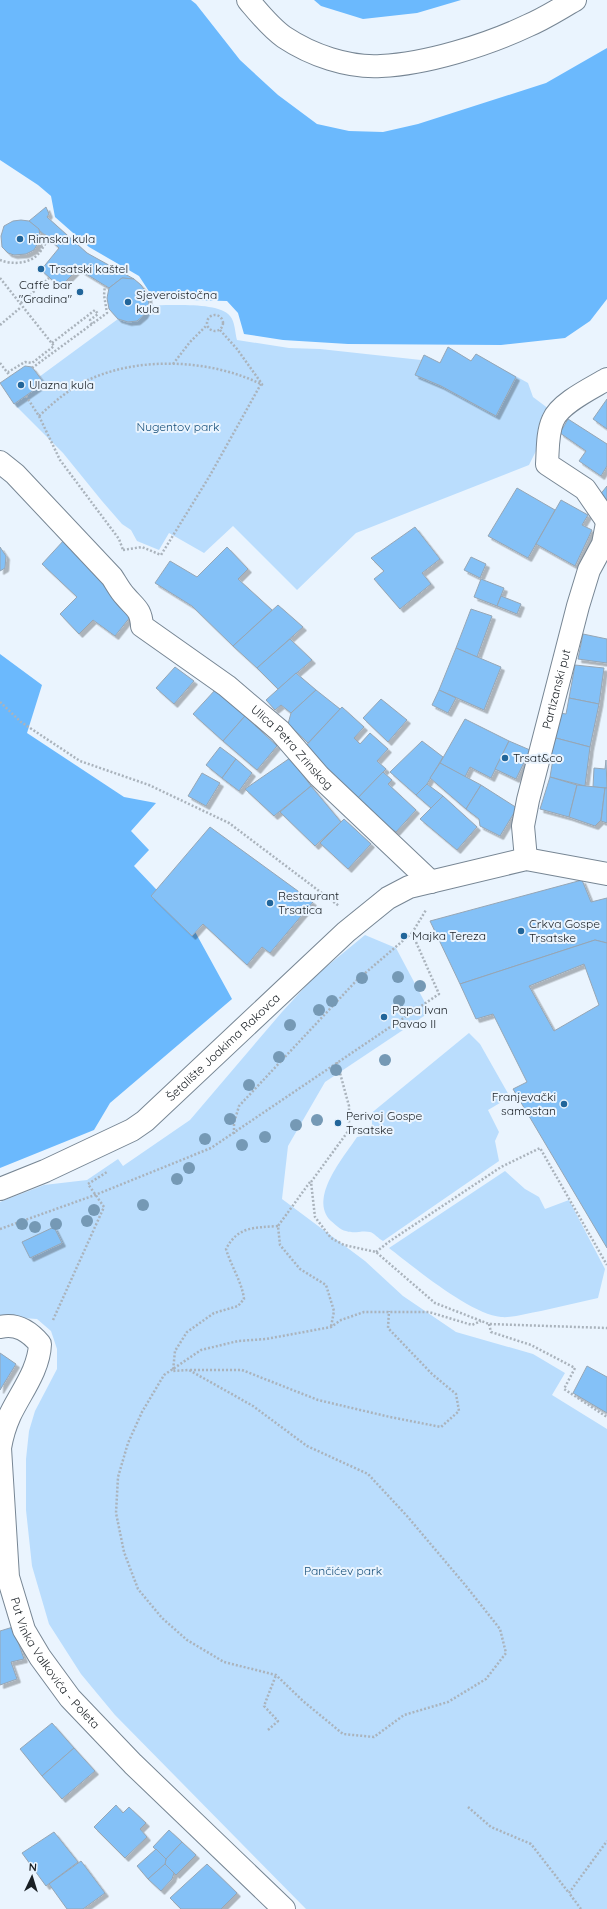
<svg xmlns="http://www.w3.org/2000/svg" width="607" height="1909" viewBox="0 0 607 1909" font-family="Quicksand,sans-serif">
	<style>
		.green { fill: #baddfd }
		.forest { fill: #6bb9fd }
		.building { fill: #84c1f7; stroke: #96a6b5; fill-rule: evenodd; filter: url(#shadow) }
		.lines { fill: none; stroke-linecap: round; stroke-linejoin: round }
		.minor-casing { stroke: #778694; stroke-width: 24 }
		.major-casing { stroke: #778694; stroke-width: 24 }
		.path { stroke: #aab3bc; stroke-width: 2.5; stroke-dasharray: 2 2; stroke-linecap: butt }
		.minor { stroke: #fff; stroke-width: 22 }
		.major { stroke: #fff; stroke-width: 22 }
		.tree { fill: #7599b5 }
		.poi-dot { fill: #21659a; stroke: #eaf4fe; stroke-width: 1.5 }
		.labels { text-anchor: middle; stroke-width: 4; stroke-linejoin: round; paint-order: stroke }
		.poi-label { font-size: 12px; fill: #191f24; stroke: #eaf4fe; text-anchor: start }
		.park-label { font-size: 12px; fill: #154e79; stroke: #eaf4fe }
		.street-label { font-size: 12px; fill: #191f24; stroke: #eaf4fe }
	</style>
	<defs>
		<filter id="shadow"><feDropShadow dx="3.5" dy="3.5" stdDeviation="0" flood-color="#0004"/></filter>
	</defs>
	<rect width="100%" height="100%" fill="#eaf4fe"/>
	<g class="green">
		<path d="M149 305C167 306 219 301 230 316 235 321 235 333 237 340L289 348 320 349 421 360 424 355 440 363 448 347 471 361 476 354 528 383 533 397 549 409 538 447 529 465 356 533 297 590 233 526 204 553 169 533 159 550 137 541 131 530 122 524 102 501 63 453 14 404 43 383 39 377 118 319C135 325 141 321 149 305Z"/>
		<polygon points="365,935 396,948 430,1012 325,1082 288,1146 282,1199 365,1261 403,1296 456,1332 533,1354 565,1373 552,1395 607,1429 607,1909 306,1909 115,1715 81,1674 49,1624 32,1566 26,1510 26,1459 29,1431 35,1411 57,1369 57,1349 51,1331 37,1319 7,1317 0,1319 0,1202 44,1185 87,1180 118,1159 123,1166 190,1120 282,1012 315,976"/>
		<path d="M469 1033 480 1044 510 1097 488 1110 499 1132 495 1141 499 1161 383 1241C379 1239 374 1233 370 1232 363 1230 353 1234 346 1231 340 1230 335 1224 331 1221 308 1198 344 1157 357 1137L363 1136 372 1127V1121L369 1115Z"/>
		<path d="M505 1171 525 1189 539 1197 545 1209 569 1200 605 1269 598 1298C579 1302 560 1307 541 1311 528 1313 514 1318 501 1317 470 1314 415 1268 389 1248Z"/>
	</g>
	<g class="forest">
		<polygon points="0,0 191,0 196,4 240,60 278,95 317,124 349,131 383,132 418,124 546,83 607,48 607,299 590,321 565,338 501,345 348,344 283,340 244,334 238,313 227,301 154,299 139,276 89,247 55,217 51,196 38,185 0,160"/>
		<polygon points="314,0 461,0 417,13 363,19 321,6"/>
		<polygon points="0,654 42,685 27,733 124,797 156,803 131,831 149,850 134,866 193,928 232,999 110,1103 94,1130 0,1168"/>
	</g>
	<g class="building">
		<polygon points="46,207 49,214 47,217 87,253 134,279 122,278 109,288 78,269 60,287 41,270 59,248 29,221"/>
		<polygon points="21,220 29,221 39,229 40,236 38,243 34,250 26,254 14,255 8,253 2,247 1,236 4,226 13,221"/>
		<polygon points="122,278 134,279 141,285 148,295 149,305 144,315 137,321 128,322 118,319 109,309 107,298 109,288"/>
		<polygon points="448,347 471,361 476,354 516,377 496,416 441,386 415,375 424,355 440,363"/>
		<polygon points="25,366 32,367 44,383 14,404 0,383"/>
		<polygon points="607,399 607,429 593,419"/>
		<polygon points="568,419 607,444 607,466 601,476 579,461 586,451 560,433"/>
		<polygon points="607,486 607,503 599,496"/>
		<polygon points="517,488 555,510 528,558 488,536"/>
		<polygon points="561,500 588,515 582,525 592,530 575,566 536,544"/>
		<polygon points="415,527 440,559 422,573 431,584 400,609 374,579 384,571 371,558"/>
		<polygon points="65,539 135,611 115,636 93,620 79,634 60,614 77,597 42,564"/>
		<polygon points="0,547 6,556 5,568 0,571"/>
		<polygon points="227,547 248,569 238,579 272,610 233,646 192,606 155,583 170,561 197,577"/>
		<polygon points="471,557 486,564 480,578 464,570"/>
		<polygon points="481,579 504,588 497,606 474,597"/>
		<polygon points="501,596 521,604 517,614 497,606"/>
		<polygon points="278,605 303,627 257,668 233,646"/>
		<polygon points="471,609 492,616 477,657 456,648"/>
		<polygon points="583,634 607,639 607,663 578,659"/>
		<polygon points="290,639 312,660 278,689 257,668"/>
		<polygon points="456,648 501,667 484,710 439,690"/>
		<polygon points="575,665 604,668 599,704 569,698"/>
		<polygon points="175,667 194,681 174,704 156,688"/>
		<polygon points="296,673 316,690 291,713 281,705 275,710 266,700"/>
		<polygon points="216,689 245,716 223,741 193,714"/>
		<polygon points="316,690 340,709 308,743 288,724 291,713"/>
		<polygon points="439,690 456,698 448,713 432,705"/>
		<polygon points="569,698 599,704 590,747 552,737 560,713 566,714"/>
		<polygon points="381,699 407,720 388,742 363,718"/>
		<polygon points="342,707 364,727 354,738 360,744 370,733 388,749 377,761 386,769 353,803 301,751"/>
		<polygon points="245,716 277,746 257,770 223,741"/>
		<polygon points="465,719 509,741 491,778 470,767 465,777 440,763"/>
		<polygon points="552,737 590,747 585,786 550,777 553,759 547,757"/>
		<polygon points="422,741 443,757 427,784 416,795 390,772"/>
		<polygon points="509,741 530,750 516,779 495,769"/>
		<polygon points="220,747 236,759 222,778 206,765"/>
		<polygon points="290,758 311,786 274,816 245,789"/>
		<polygon points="236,759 252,773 239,791 222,778"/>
		<polygon points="606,760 607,788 593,787 594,768 605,769"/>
		<polygon points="440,763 481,785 466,809 430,778"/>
		<polygon points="383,772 392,780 388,784 416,810 396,832 353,803"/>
		<polygon points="202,773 220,783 206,806 188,796"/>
		<polygon points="550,777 577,785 569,817 540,809"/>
		<polygon points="427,784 443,796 431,808 416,795"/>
		<polygon points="481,785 517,808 500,836 480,826 479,819 466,809"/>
		<polygon points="577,785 605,788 601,820 595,826 569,817"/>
		<polygon points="311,786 341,822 315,846 280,812"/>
		<polygon points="605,788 607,788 607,823 601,821"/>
		<polygon points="443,796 477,827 457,850 420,819"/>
		<polygon points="344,819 371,844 348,869 320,843"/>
		<polygon points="210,827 313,902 270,953 262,947 247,965 203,924 192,936 151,896"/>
		<polygon points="582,880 591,902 607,898 607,943 595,940 460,984 430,921"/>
		<path d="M595 940 607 943V1248L513 1089 527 1082 493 1014 476 1019 460 984ZM584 964 599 1005 554 1031 529 986Z"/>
		<polygon points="54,1227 62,1243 30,1258 22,1242"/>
		<polygon points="0,1353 16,1364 0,1390"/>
		<polygon points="587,1366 607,1377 607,1413 573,1393"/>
		<polygon points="13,1627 24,1659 11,1662 17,1679 0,1685 0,1631"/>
		<polygon points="52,1723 74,1748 42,1776 20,1749"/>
		<polygon points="74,1748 95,1771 62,1799 42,1776"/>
		<polygon points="116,1805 123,1813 129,1807 146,1823 140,1829 147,1837 125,1858 94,1827"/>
		<polygon points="169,1830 182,1842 166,1859 153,1847"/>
		<polygon points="54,1832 78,1862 46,1886 22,1853"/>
		<polygon points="182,1842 196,1855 176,1875 165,1864 166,1859"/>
		<polygon points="156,1849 166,1859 165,1864 148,1879 137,1866"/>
		<polygon points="81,1861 105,1893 83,1909 67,1909 49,1884"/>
		<polygon points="165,1864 174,1873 172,1879 161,1891 148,1879"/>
		<polygon points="207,1864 237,1893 221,1909 181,1909 170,1898"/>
	</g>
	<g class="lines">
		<defs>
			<g id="minor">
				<path d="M607 379C592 388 560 403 553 420 547 433 548 451 547 464L585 489 607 521"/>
				<path id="s1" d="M0 462 15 474 112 577C116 583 120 591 125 596 135 608 141 609 142 626L227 686 280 731 319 776 431 882"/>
				<path id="s2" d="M526 859 523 826 528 800 578 606 589 570 603 544 607 523"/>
				<path id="s3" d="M0 1189 45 1171 132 1130 145 1121 346 932 388 898 409 887 526 859 607 874"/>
				<path id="s4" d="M0 1327C17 1323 29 1331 40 1344 39 1370 21 1392 10 1415 5 1426 2 1436 0 1448L8 1577 24 1630 40 1657 70 1698 133 1764 284 1909"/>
			</g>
			<path id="major" d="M248 0C259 13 270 27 284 37 311 55 348 68 381 66 426 64 487 45 527 26 544 19 559 9 575 0"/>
		</defs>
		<use href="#minor" class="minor-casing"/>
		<use href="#major" class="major-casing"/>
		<g class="path">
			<polyline points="40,252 49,238"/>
			<path d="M0 260C11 265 31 264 39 253 42 248 43 240 45 234"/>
			<polyline points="0,278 54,346 32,363 25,362 8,372"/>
			<polyline points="21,303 49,278"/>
			<circle cx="215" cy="323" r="8"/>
			<polyline points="0,325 20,308"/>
			<polyline points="220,330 237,349 262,384"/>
			<polyline points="52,343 95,310 98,314 90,320 92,324"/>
			<polyline points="0,363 10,376"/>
			<polyline points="173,364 190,342 207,325"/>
			<polyline points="32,368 107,313 104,295 105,285"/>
			<polyline points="26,396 39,416 60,460 119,539 123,550"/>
			<path d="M39 416C54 402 69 389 88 380 140 356 211 359 263 385"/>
			<polyline points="123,550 142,547 161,555 209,477 261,384"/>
			<polyline points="0,702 21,722 80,761 149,785 229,823 339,906"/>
			<polyline points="337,1062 349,1106 349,1130 311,1182 315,1217 331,1238 344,1245 376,1252 435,1303 489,1324 607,1328"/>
			<polyline points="234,1134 234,1123 239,1106 357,980 412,933"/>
			<polyline points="310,1182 278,1226 280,1245 300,1269 326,1285 334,1311 331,1327"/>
			<path d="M278 1226C254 1228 238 1226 226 1249 231 1266 242 1282 244 1299L238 1306 214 1313 187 1332 175 1351 173 1371 189 1370 253 1406 307 1446 368 1474 407 1516 466 1586 500 1629 506 1653 486 1679 448 1702 404 1715 374 1737 343 1734 303 1701 276 1675 224 1662 187 1640 162 1618 138 1589 124 1552 116 1513 118 1477 128 1443 142 1412 164 1375 201 1350 238 1341 266 1339 331 1327 341 1320 364 1312H429L472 1325 481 1321"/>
			<polyline points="0,1229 95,1195 211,1148 439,994 412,933 426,910"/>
			<polyline points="376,1252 390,1241 501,1167 540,1148 607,1265"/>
			<polyline points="53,1320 104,1207 88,1184 107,1172"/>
			<polyline points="489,1324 491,1332 531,1345 575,1368 564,1389 607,1417"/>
			<polyline points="190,1370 242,1370 318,1400 390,1417 441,1427 459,1411 456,1394 432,1374 388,1328 389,1311"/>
			<polyline points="268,1730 278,1721 264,1706 276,1675"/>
			<polyline points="468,1807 491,1827 531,1844 569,1893"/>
			<polyline points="581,1909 569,1893 607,1841"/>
		</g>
		<use href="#minor" class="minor"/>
		<use href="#major" class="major"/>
	</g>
	<g class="tree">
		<circle cx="398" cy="977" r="6"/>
		<circle cx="362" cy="978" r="6"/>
		<circle cx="420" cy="986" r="6"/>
		<circle cx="332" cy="1001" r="6"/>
		<circle cx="399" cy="1001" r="6"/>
		<circle cx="319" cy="1010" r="6"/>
		<circle cx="290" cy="1025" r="6"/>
		<circle cx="279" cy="1057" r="6"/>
		<circle cx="385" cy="1060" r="6"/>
		<circle cx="336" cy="1070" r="6"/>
		<circle cx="249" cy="1085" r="6"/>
		<circle cx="230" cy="1119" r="6"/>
		<circle cx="317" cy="1120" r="6"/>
		<circle cx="296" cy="1125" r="6"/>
		<circle cx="265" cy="1137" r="6"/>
		<circle cx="205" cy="1139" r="6"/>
		<circle cx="242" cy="1145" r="6"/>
		<circle cx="189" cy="1168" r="6"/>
		<circle cx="177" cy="1179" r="6"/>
		<circle cx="143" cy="1205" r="6"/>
		<circle cx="94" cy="1210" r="6"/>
		<circle cx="87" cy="1221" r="6"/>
		<circle cx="22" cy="1224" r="6"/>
		<circle cx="56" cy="1224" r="6"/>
		<circle cx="35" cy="1227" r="6"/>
	</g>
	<g class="poi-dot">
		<circle cx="20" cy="239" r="4"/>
		<circle cx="41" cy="269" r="4"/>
		<circle cx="80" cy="292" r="4"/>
		<circle cx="128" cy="302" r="4"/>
		<circle cx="21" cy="385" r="4"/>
		<circle cx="505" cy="758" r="4"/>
		<circle cx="270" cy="903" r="4"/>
		<circle cx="521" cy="931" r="4"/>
		<circle cx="404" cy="936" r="4"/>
		<circle cx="384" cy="1017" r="4"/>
		<circle cx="564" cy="1104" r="4"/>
		<circle cx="338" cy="1123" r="4"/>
	</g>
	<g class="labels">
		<g class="poi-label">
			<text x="28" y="243">Rimska kula</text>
			<text x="49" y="273">Trsatski kaštel</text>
			<text x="72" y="289" text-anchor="end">Caffe bar<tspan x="72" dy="14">"Gradina"</tspan></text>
			<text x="136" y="299">Sjeveroistočna<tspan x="136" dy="14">kula</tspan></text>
			<text x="29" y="389">Ulazna kula</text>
			<text x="513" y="762">Trsat&amp;co</text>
			<text x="278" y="900">Restaurant<tspan x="278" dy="14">Trsatica</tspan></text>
			<text x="529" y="928">Crkva Gospe<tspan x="529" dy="14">Trsatske</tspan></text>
			<text x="412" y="940">Majka Tereza</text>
			<text x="392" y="1014">Papa Ivan<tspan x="392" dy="14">Pavao II</tspan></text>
			<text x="556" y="1101" text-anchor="end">Franjevački<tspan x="556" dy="14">samostan</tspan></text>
			<text x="346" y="1120">Perivoj Gospe<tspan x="346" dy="14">Trsatske</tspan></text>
		</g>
		<g class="park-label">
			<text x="178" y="431">Nugentov park</text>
			<text x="343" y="1575">Pančićev park</text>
		</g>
		<g class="street-label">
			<text dy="4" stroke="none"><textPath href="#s2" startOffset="174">Partizanski put</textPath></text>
			<text dy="4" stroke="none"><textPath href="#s1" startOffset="413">Ulica Petra Zrinskog</textPath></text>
			<text dy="4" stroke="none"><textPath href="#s3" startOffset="268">Šetalište Joakima Rakovca</textPath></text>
			<text dy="4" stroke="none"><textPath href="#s4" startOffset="387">Put Vinka Valkovića - Poleta</textPath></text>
		</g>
	</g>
	<g transform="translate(32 1877) rotate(4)" stroke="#eaf4fe" stroke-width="3" paint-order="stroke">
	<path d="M0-3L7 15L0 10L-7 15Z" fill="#191f24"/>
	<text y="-6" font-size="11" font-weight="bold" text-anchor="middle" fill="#191f24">N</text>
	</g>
</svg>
